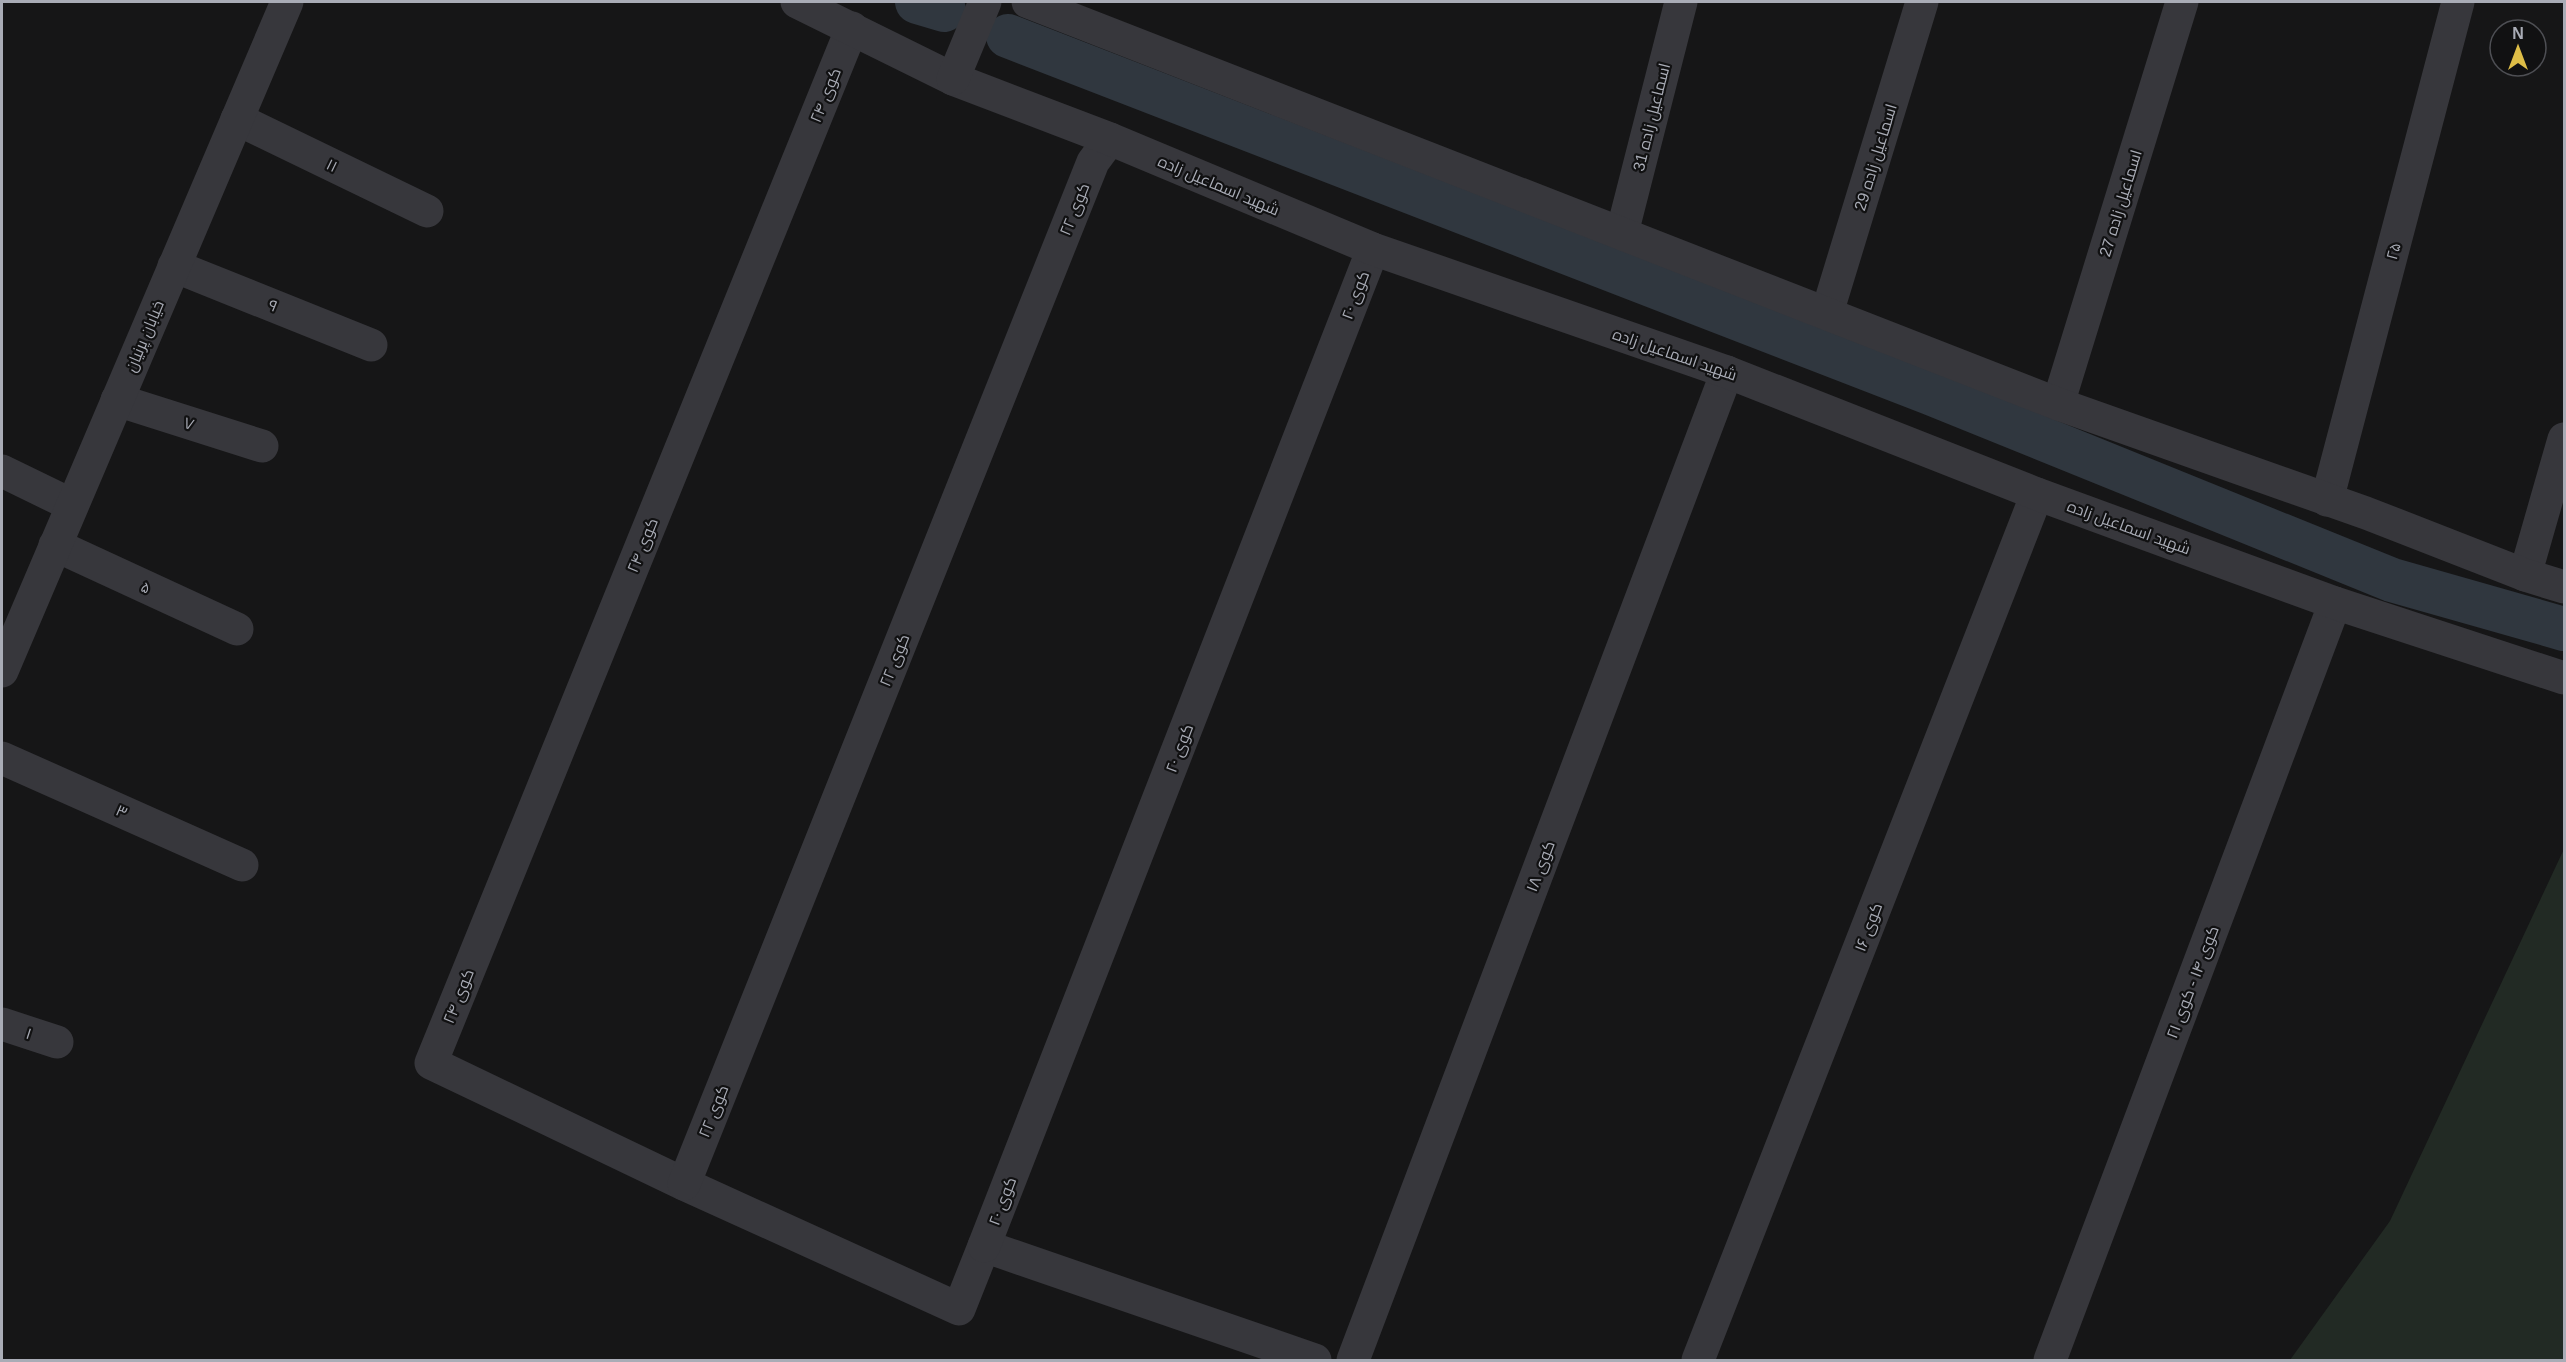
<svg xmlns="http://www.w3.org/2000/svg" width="2566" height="1362" viewBox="0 0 2566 1362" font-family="Arial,Cairo,sans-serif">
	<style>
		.green { fill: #222a24 }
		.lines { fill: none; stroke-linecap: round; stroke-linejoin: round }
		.canal { stroke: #30373f; stroke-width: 44 }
		.minor { stroke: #37373c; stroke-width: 33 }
		.tertiary { stroke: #37373c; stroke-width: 33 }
		.labels { text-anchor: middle; stroke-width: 4.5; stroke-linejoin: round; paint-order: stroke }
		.street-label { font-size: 16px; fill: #a9acb6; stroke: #111112 }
	</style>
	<rect width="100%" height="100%" fill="#161617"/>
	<polygon class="green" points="2564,849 2564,1360 2290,1360 2390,1221"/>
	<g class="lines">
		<g class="canal">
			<polyline points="917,2 944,10"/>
			<polyline points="1008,36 1930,393 2392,580 2564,629"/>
		</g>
		<g class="minor">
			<polyline points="852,28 431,1063 684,1184 959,1309 984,1246 1315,1360"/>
			<polyline points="237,119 427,211"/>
			<polyline points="1622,233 1681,2"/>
			<polyline points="174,266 371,345"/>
			<polyline points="1827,313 1922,2"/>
			<polyline points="117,400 262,446"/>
			<polyline points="2058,404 2182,2"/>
			<polyline points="2,471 72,505"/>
			<polyline points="2327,500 2458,2"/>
			<polyline points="55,545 237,629"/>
			<polyline points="2525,575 2564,439"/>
			<polyline points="2,758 242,865"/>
			<polyline points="2,1024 57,1042"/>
			<polyline points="684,1184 1093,162 1110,139"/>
			<polyline points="984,1246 1373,249"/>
			<polyline points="1353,1360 1727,372"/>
			<polyline points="1698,1360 2037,494"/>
			<polyline points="2050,1360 2335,603"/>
		</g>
		<g class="tertiary">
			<polyline points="797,2 953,79 1110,139 1373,249 1727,372 2037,494 2335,603 2564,678"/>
			<polyline points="1028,2 2058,404 2366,513 2525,575 2564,587"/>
			<polyline points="953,79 985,2"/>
			<polyline points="2,671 287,2"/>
		</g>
	</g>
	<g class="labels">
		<g class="street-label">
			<text transform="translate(825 95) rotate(-68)" y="6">کوی ۲۴</text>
			<text transform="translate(1651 117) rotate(-76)" y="6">اسماعیل زاده 31</text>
			<text transform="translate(1875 157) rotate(-73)" y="6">اسماعیل زاده 29</text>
			<text transform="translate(332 165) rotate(26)" y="6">۱۱</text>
			<text transform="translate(1219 185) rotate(23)" y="6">شهید اسماعیل زاده</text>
			<text transform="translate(2120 203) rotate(-73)" y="6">اسماعیل زاده 27</text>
			<text transform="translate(1074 209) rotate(-68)" y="6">کوی ۲۲</text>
			<text transform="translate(2393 251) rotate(-75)" y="6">۲۵</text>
			<text transform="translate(1355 295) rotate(-69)" y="6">کوی ۲۰</text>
			<text transform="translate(273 305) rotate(22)" y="6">۹</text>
			<text transform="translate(144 336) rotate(-67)" y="6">خیابان پرنیان</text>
			<text transform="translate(1675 354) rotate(19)" y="6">شهید اسماعیل زاده</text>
			<text transform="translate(189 423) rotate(18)" y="6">۷</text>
			<text transform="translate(2129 527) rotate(20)" y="6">شهید اسماعیل زاده</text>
			<text transform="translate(642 545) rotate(-68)" y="6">کوی ۲۴</text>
			<text transform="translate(146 587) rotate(25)" y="6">۵</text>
			<text transform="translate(894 660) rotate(-68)" y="6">کوی ۲۲</text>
			<text transform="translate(1179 748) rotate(-69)" y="6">کوی ۲۰</text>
			<text transform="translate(122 811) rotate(24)" y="6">۳</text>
			<text transform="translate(1540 866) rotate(-69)" y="6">کوی ۱۸</text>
			<text transform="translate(1868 927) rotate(-69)" y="6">کوی ۱۶</text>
			<text transform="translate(2192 982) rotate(-69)" y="6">کوی ۱۴ - کوی ۲۱</text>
			<text transform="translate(458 996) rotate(-68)" y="6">کوی ۲۴</text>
			<text transform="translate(29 1033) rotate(18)" y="6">۱</text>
			<text transform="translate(713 1111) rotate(-68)" y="6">کوی ۲۲</text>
			<text transform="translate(1002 1201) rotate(-69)" y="6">کوی ۲۰</text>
		</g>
	</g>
	<rect width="2566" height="1362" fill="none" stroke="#a9acb6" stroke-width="6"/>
	<g transform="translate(2518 48)"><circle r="28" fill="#111112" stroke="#4e4f54" stroke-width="1.5"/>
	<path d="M0-4.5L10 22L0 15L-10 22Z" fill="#debd47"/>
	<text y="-9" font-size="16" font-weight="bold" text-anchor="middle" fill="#a9acb6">N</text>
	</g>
</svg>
